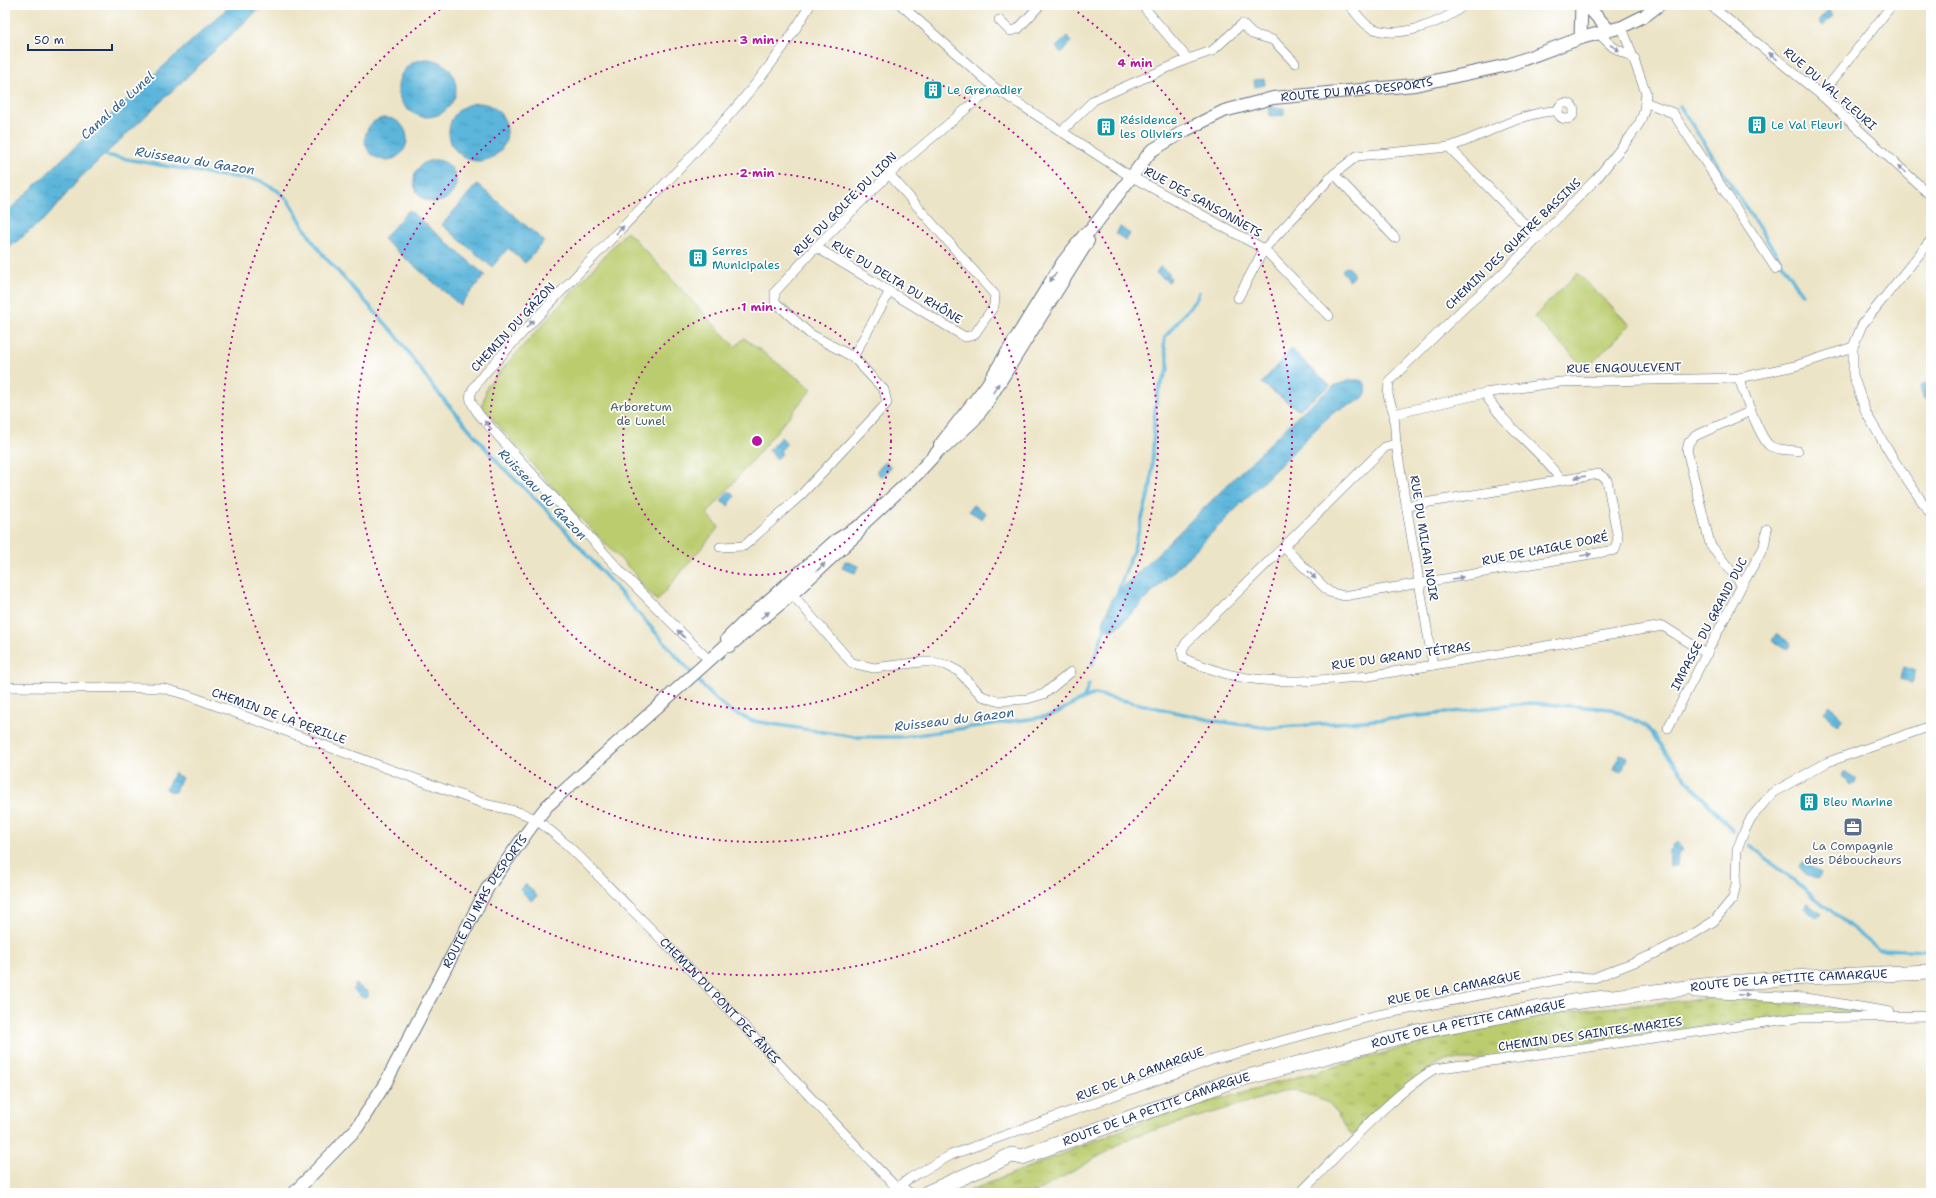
<svg xmlns="http://www.w3.org/2000/svg" width="1936" height="1198" viewBox="0 0 1936 1198" font-family="'Shantell Sans',sans-serif">
	<style>
		.grass { fill: url(#grass-tufts); stroke: #6b7e66 }
		.garden { fill: #bbcc6e; stroke: #6b7e66 }
		.water { fill: url(#water-ripples); stroke: #3c729c }
		.lines { fill: none; stroke-linecap: round; stroke-linejoin: round }
		.stream { stroke: #5cb5da; stroke-width: 3.5 }
		.minor-casing { stroke: #646e82; stroke-width: 10 }
		.tertiary-casing { stroke: #646e82; stroke-width: 14 }
		.primary-casing { stroke: #646e82; stroke-width: 16 }
		.minor { stroke: #fff; stroke-width: 9 }
		.tertiary { stroke: #fff; stroke-width: 12 }
		.primary { stroke: #fff; stroke-width: 15 }
		.oneway { fill: #8d97ae }
		.ring { fill: none; stroke: #b5179e; stroke-width: 2; stroke-dasharray: 2 4 }
		.labels { text-anchor: middle; stroke-width: 3.5; stroke-linejoin: round; paint-order: stroke }
		.street-label { font-size: 12px; fill: #1b2f5e; stroke: #fff }
		.culture-label { font-size: 12px; fill: #0d838f; stroke: #fff; text-anchor: start }
		.park-label { font-size: 12px; fill: #4b5e63; stroke: #fff }
		.service-label { font-size: 12px; fill: #4e5e75; stroke: #fff }
		.water-label { font-size: 13px; font-style: italic; fill: #325e89; stroke: #fff }
		.centre { fill: #b5179e; stroke: #fff; stroke-width: 2 }
		.ring-label { font-size: 12px; text-anchor: middle; font-weight: bold; fill: #b5179e; stroke: #fff; stroke-width: 3.5; stroke-linejoin: round; paint-order: stroke }
	</style>
	<defs>
		<pattern id="grass-tufts" width="24" height="20" patternUnits="userSpaceOnUse"><rect width="24" height="20" fill="#bbcc6e"/><path d="M3 7l-1-3M5 7V3M7 7l1-3M15 17l-1-3M17 17v-4M19 17l1-3" fill="none" stroke="#97a65e"/></pattern>
		<pattern id="water-ripples" width="26" height="14" patternUnits="userSpaceOnUse"><rect width="26" height="14" fill="#5cb5da"/><path d="M2 4q2-2 4 0t4 0M15 11q2-2 4 0t4 0" fill="none" stroke="#4b94b4"/></pattern>
	</defs>
	<rect width="100%" height="100%" fill="#fff"/>
	<filter id="ink" filterUnits="userSpaceOnUse"><feTurbulence type="fractalNoise" baseFrequency=".025" numOctaves="2"/><feDisplacementMap in="SourceGraphic" scale="8" xChannelSelector="R" yChannelSelector="G"/><feConvolveMatrix kernelMatrix="1 2 1 2 8 2 1 2 1" color-interpolation-filters="sRGB"/></filter>
	<filter id="wash" filterUnits="userSpaceOnUse"><feTurbulence type="fractalNoise" baseFrequency=".012" numOctaves="4" result="noise"/><feDisplacementMap in="SourceGraphic" scale="16" xChannelSelector="R" yChannelSelector="G"/><feGaussianBlur stdDeviation="0.9" result="paint"/><feColorMatrix in="noise" values="0 0 0 0 0 0 0 0 0 0 0 0 0 0 0 0 0 1.4 0 .05"/><feComposite in="paint" operator="in"/></filter>
	<g filter="url(#wash)">
		<rect width="100%" height="100%" fill="#ece4c6"/>
		<polygon class="grass" points="1724,997 1873,1012 1767,1018 1593,1041 1477,1060 1446,1060 1433,1066 1352,1136 1329,1103 1293,1089 1134,1136 1035,1193 964,1193 1157,1116 1420,1043 1560,1012"/>
		<g class="garden">
			<polygon points="627,231 735,347 744,338 812,389 707,514 719,527 657,601 638,581 637,576 578,516 482,407 487,386"/>
			<polygon points="1577,273 1630,325 1586,369 1534,317"/>
		</g>
		<g class="water">
			<polygon points="231,5 263,5 80,178 47,217 5,251 5,214 79,143"/>
			<polygon points="1828,10 1833,15 1823,26 1818,22"/>
			<polygon points="1067,36 1072,41 1061,53 1056,47"/>
			<circle cx="427" cy="88" r="29"/>
			<polygon points="1264,79 1265,85 1255,87 1254,80"/>
			<circle cx="478" cy="132" r="29"/>
			<polygon points="1269,108 1284,108 1284,115 1270,116"/>
			<circle cx="386" cy="139" r="21"/>
			<circle cx="435" cy="181" r="21"/>
			<polygon points="477,184 544,241 525,263 508,248 492,267 442,225"/>
			<polygon points="409,210 485,275 460,305 383,239"/>
			<polygon points="1120,227 1130,234 1126,240 1116,234"/>
			<path d="M1346 266C1351 268 1354 273 1353 278L1349 281 1342 270Z"/>
			<polygon points="1160,267 1170,274 1168,276 1171,278 1169,282 1156,273"/>
			<polygon points="1291,349 1330,386 1298,410 1262,383"/>
			<path d="M1351 380C1358 380 1365 379 1366 387 1370 402 1345 405 1336 411 1329 416 1323 422 1317 428L1118 627 1110 631 1104 628 1103 622 1113 597 1304 410 1334 386Z"/>
			<polygon points="1926,383 1927,390 1931,391 1931,397 1924,399 1920,386"/>
			<polygon points="781,437 787,443 780,451 782,454 777,459 769,450"/>
			<polygon points="886,462 891,467 882,477 877,473 877,470"/>
			<polygon points="729,491 735,496 728,506 721,501"/>
			<polygon points="973,505 986,513 982,519 969,511"/>
			<polygon points="845,561 858,566 855,573 842,568"/>
			<polygon points="1776,634 1791,643 1787,650 1772,641"/>
			<polygon points="1903,666 1916,670 1912,683 1900,679"/>
			<polygon points="1830,706 1843,719 1837,725 1824,712"/>
			<polygon points="1620,754 1627,757 1622,772 1614,769"/>
			<polygon points="1844,772 1856,780 1855,784 1851,785 1842,776"/>
			<polygon points="174,773 182,778 174,793 166,789"/>
			<polygon points="1678,842 1683,850 1678,853 1677,866 1670,866 1670,851 1673,849 1672,846"/>
			<path d="M1804 861 1821 874 1818 879C1809 877 1804 874 1799 866Z"/>
			<polygon points="526,884 537,896 531,901 520,889"/>
			<polygon points="1808,903 1821,913 1816,918 1804,908"/>
			<polygon points="355,984 368,992 368,997 363,998 353,990"/>
		</g>
		<g class="lines">
			<g class="stream">
				<polyline points="1680,106 1802,294"/>
				<path d="M99 154 216 175 259 180 278 191 288 200 312 240 324 256 395 334 434 388 501 466 547 510 711 695 730 711 753 721 855 737H902L1050 716C1065 709 1079 699 1095 694L1215 721 1269 728 1402 718 1529 703 1612 709 1646 726 1687 780 1733 831"/>
				<polyline points="1116,597 1134,548 1151,485 1155,408 1159,388 1168,370 1168,360 1164,346 1165,337 1197,298 1199,292"/>
				<polyline points="1092,665 1106,625"/>
				<polyline points="1084,698 1089,684"/>
				<polyline points="1750,845 1878,949 1931,951"/>
			</g>
		</g>
	</g>
	<g filter="url(#ink)">
		<g class="lines">
			<defs>
				<g id="minor">
					<polyline points="901,5 995,88 1125,173 1264,249 1329,316"/>
					<polyline points="1142,5 1188,59"/>
					<path d="M1349 5C1355 11 1362 23 1370 27 1396 41 1443 23 1464 5"/>
					<polyline points="1710,5 1821,95 1931,196"/>
					<polyline points="999,20 1010,31 1018,29 1040,5"/>
					<polyline points="1598,33 1613,47 1635,59"/>
					<polyline points="1821,95 1892,5"/>
					<polyline points="1645,102 1673,113 1776,269"/>
					<circle cx="1566" cy="111" r="8"/>
					<polyline points="1061,132 1094,100 1188,59 1212,51 1242,24 1252,34 1273,40 1295,63"/>
					<path d="M1449 147C1479 138 1528 109 1558 111"/>
					<polyline points="1334,174 1395,238"/>
					<polyline points="1931,240 1862,325 1853,347 1853,375 1866,413 1894,460 1931,515"/>
					<polyline points="816,247 965,337 974,335 994,306 995,295 889,174"/>
					<polyline points="1238,298 1264,249 1334,174 1357,156 1449,147 1538,238"/>
					<polyline points="853,357 889,293"/>
					<path d="M1739 378C1743 391 1760 439 1770 446 1777 450 1790 450 1798 451"/>
					<path d="M1485 393C1503 426 1539 448 1560 479"/>
					<polyline points="1394,414 1485,393 1560,382 1739,378 1795,366 1853,347"/>
					<path d="M1396 444 1385 447 1186 643 1182 650 1183 657 1189 661C1204 666 1220 673 1236 676 1279 685 1326 680 1369 676L1663 626 1707 654"/>
					<polyline points="720,547 744,546 801,495 887,403 884,390 853,357 810,334 775,302 775,292 816,247 889,174 972,104 995,88"/>
					<polyline points="1284,547 1329,592 1344,596 1615,550 1618,539 1607,480 1599,474 1406,506"/>
					<polyline points="1742,585 1710,544 1687,450 1689,442 1695,436 1751,411"/>
					<polyline points="792,594 852,663 874,668 921,662 933,662 946,665 958,671 982,696 997,701 1027,699 1044,694 1071,672"/>
					<path d="M709 660 625 576 481 417C464 396 469 394 484 374 529 326 573 278 619 231 687 160 761 91 810 5"/>
					<polyline points="1433,665 1396,444 1394,414 1388,395 1389,381 1465,307 1496,280 1538,238 1597,178 1630,137 1640,122 1644,111 1646,93 1622,27"/>
					<path id="s1" d="M5 687 162 688 187 695 482 803C499 808 521 810 536 820 572 845 600 879 631 909 723 999 807 1097 898 1189L906 1190 910 1193"/>
					<polyline points="1668,728 1742,585 1764,547 1767,529"/>
					<polyline points="1694,993 1806,998 1890,1012"/>
					<polyline points="897,1193 902,1184 910,1178 951,1155 1212,1060 1373,1016 1572,977 1594,978 1652,955 1695,933 1714,921 1733,898 1736,884 1737,850 1744,832 1751,818 1772,793 1828,762 1931,726"/>
					<path d="M1300 1193C1342 1152 1385 1100 1434 1069L1796 1018 1931 1016"/>
				</g>
				<g id="tertiary">
					<path d="M1581 5C1582 16 1580 27 1581 38"/>
					<polyline points="1581,6 1589,8 1609,30"/>
					<path id="s2" d="M940 449V445L987 385 1063 262 1085 234 1091 230 1151 151 1186 130 1224 111 1273 98 1415 85 1508 65 1581 38 1622 27 1646 15 1659 5"/>
					<polyline points="727,639 741,625 835,541 864,523 917,474 940,449 945,447 974,420 984,407 1088,241"/>
					<path id="s3" d="M294 1193 357 1128 386 1082 488 887 536 820 547 806 724 647 729 646 792 594 858 533 864 523"/>
				</g>
				<g id="primary">
					<path id="s4" d="M927 1193 1012 1155 1022 1157 1229 1082 1421 1031 1572 1002 1728 983 1807 977 1931 972"/>
				</g>
			</defs>
			<use href="#minor" class="minor-casing"/>
			<use href="#tertiary" class="tertiary-casing"/>
			<use href="#primary" class="primary-casing"/>
			<use href="#minor" class="minor"/>
			<use href="#tertiary" class="tertiary"/>
			<use href="#primary" class="primary"/>
		</g>
		<defs><path id="oneway-solid" d="M-6-.8H1V-3.2L6.5 0L1 3.2V.8H-6Z"/></defs>
		<g class="oneway">
			<use href="#oneway-solid" transform="translate(1615 48) rotate(33)"/>
			<use href="#oneway-solid" transform="translate(1773 56) rotate(-141)"/>
			<use href="#oneway-solid" transform="translate(1902 169) rotate(-138)"/>
			<use href="#oneway-solid" transform="translate(620 230) rotate(-46)"/>
			<use href="#oneway-solid" transform="translate(1053 277) rotate(124)"/>
			<use href="#oneway-solid" transform="translate(530 324) rotate(-47)"/>
			<use href="#oneway-solid" transform="translate(996 388) rotate(-58)"/>
			<use href="#oneway-solid" transform="translate(488 425) rotate(-132)"/>
			<use href="#oneway-solid" transform="translate(1580 477) rotate(172)"/>
			<use href="#oneway-solid" transform="translate(1586 555) rotate(-10)"/>
			<use href="#oneway-solid" transform="translate(821 567) rotate(-43)"/>
			<use href="#oneway-solid" transform="translate(1312 575) rotate(46)"/>
			<use href="#oneway-solid" transform="translate(1458 578) rotate(-10)"/>
			<use href="#oneway-solid" transform="translate(765 615) rotate(-38)"/>
			<use href="#oneway-solid" transform="translate(681 634) rotate(-134)"/>
			<use href="#oneway-solid" transform="translate(1744 995) rotate(3)"/>
		</g>
	</g>
	<g class="ring">
		<circle cx="757" cy="441" r="134"/>
		<circle cx="757" cy="441" r="268"/>
		<circle cx="757" cy="441" r="401"/>
		<path d="M1068 5A535 535 0 1 1 446 5"/>
	</g>
	<defs>
		<symbol id="building-square" viewBox="-11 -11 22 22"><rect x="-9" y="-9" width="18" height="18" rx="4" fill="#0f9aa8" stroke="#fff"/><path d="M-4-6H4V6H1V3H-1V6H-4ZM-2.5-4.3h1.7v1.8h-1.7ZM.8-4.3h1.7v1.8H.8ZM-2.5-1h1.7V.8h-1.7ZM.8-1h1.7V.8H.8Z" fill="#fff"/></symbol>
		<symbol id="office-square" viewBox="-11 -11 22 22"><rect x="-9" y="-9" width="18" height="18" rx="4" fill="#5c6f8a" stroke="#fff"/><path d="M-6-3h4V-5.5h4V-3h4V5H-6ZM-1-4.5V-3h2v-1.5ZM-6 0V1H6V0Z" fill="#fff"/></symbol>
	</defs>
	<g fill-rule="evenodd">
		<use href="#building-square" x="922" y="79" width="22" height="22"/>
		<use href="#building-square" x="1746" y="114" width="22" height="22"/>
		<use href="#building-square" x="1095" y="116" width="22" height="22"/>
		<use href="#building-square" x="687" y="247" width="22" height="22"/>
		<use href="#building-square" x="1798" y="791" width="22" height="22"/>
		<use href="#office-square" x="1842" y="816" width="22" height="22"/>
	</g>
	<g class="labels">
		<g class="street-label">
			<text dy="4" stroke="none"><textPath href="#s2" startOffset="585">ROUTE DU MAS DESPORTS</textPath></text>
			<text transform="translate(1830 89) rotate(41)" y="4">RUE DU VAL FLEURI</text>
			<text transform="translate(1203 202) rotate(29)" y="4">RUE DES SANSONNETS</text>
			<text transform="translate(845 204) rotate(-45)" y="4">RUE DU GOLFE DU LION</text>
			<text transform="translate(1513 244) rotate(-44)" y="4">CHEMIN DES QUATRE BASSINS</text>
			<text transform="translate(897 282) rotate(31)" y="4">RUE DU DELTA DU RHÔNE</text>
			<text transform="translate(513 327) rotate(-47)" y="4">CHEMIN DU GAZON</text>
			<text transform="translate(1624 368) rotate(-1)" y="4">RUE ENGOULEVENT</text>
			<text transform="translate(1424 538) rotate(81)" y="4">RUE DU MILAN NOIR</text>
			<text transform="translate(1545 549) rotate(-11)" y="4">RUE DE L'AIGLE DORÉ</text>
			<text transform="translate(1709 624) rotate(-62)" y="4">IMPASSE DU GRAND DUC</text>
			<text transform="translate(1401 656) rotate(-8)" y="4">RUE DU GRAND TÉTRAS</text>
			<text transform="translate(279 716) rotate(20)" y="4">CHEMIN DE LA PERILLE</text>
			<text dy="4" stroke="none"><textPath href="#s3" startOffset="351">ROUTE DU MAS DESPORTS</textPath></text>
			<text dy="4" stroke="none"><textPath href="#s4" startOffset="894">ROUTE DE LA PETITE CAMARGUE</textPath></text>
			<text transform="translate(1454 988) rotate(-11)" y="4">RUE DE LA CAMARGUE</text>
			<text dy="4" stroke="none"><textPath href="#s1" startOffset="812">CHEMIN DU PONT DES ÂNES</textPath></text>
			<text dy="4" stroke="none"><textPath href="#s4" startOffset="570">ROUTE DE LA PETITE CAMARGUE</textPath></text>
			<text transform="translate(1590 1034) rotate(-8)" y="4">CHEMIN DES SAINTES-MARIES</text>
			<text transform="translate(1140 1074) rotate(-20)" y="4">RUE DE LA CAMARGUE</text>
			<text dy="4" stroke="none"><textPath href="#s4" startOffset="246">ROUTE DE LA PETITE CAMARGUE</textPath></text>
		</g>
		<g class="culture-label">
			<text x="947" y="94">Le Grenadier</text>
			<text x="1120" y="124">Résidence<tspan x="1120" dy="14">les Oliviers</tspan></text>
			<text x="1771" y="129">Le Val Fleuri</text>
			<text x="712" y="255">Serres<tspan x="712" dy="14">Municipales</tspan></text>
			<text x="1823" y="806">Bleu Marine</text>
		</g>
		<g class="park-label">
			<text x="641" y="411">Arboretum<tspan x="641" dy="14">de Lunel</tspan></text>
		</g>
		<g class="service-label">
			<text x="1853" y="850">La Compagnie<tspan x="1853" dy="14">des Déboucheurs</tspan></text>
		</g>
		<g class="water-label">
			<text transform="translate(117 105) rotate(-42)" y="5">Canal de Lunel</text>
			<text transform="translate(195 160) rotate(9)" y="5">Ruisseau du Gazon</text>
			<text transform="translate(543 494) rotate(46)" y="5">Ruisseau du Gazon</text>
			<text transform="translate(954 719) rotate(-7)" y="5">Ruisseau du Gazon</text>
		</g>
	</g>
	<circle cx="757" cy="441" r="6" class="centre"/>
	<g class="ring-label">
		<text x="757" y="44">3 min</text>
		<text x="1135" y="67">4 min</text>
		<text x="757" y="177">2 min</text>
		<text x="757" y="311">1 min</text>
	</g>
	<rect width="1936" height="1198" fill="none" stroke="#fff" stroke-width="20"/>
	<path d="M28 44v6h84v-6" fill="none" stroke="#1b2f5e" stroke-width="2"/>
	<text x="34" y="44" font-size="12" fill="#1b2f5e" stroke="#ffffff" stroke-width="3" paint-order="stroke">50 m</text>
</svg>
